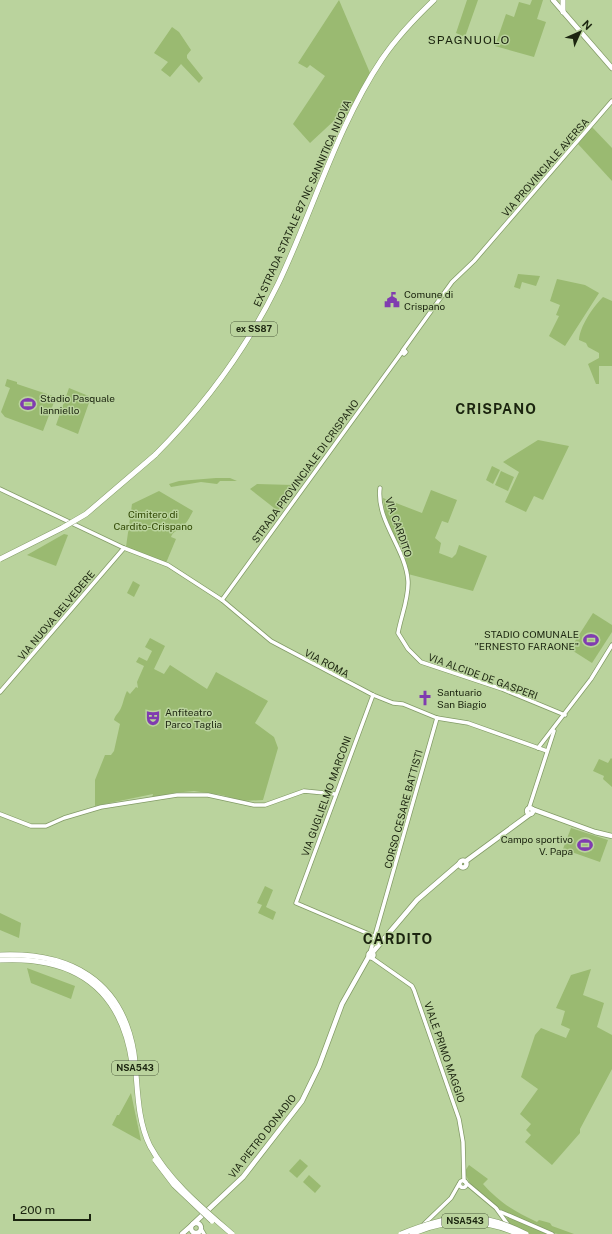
<svg xmlns="http://www.w3.org/2000/svg" width="612" height="1234" viewBox="0 0 612 1234" font-family="'Public Sans',sans-serif">
	<style>
		.green { fill: #9aba71 }
		.lines { fill: none; stroke-linecap: round; stroke-linejoin: round }
		.minor-casing { stroke: #839b67; stroke-width: 5 }
		.major-casing { stroke: #839b67; stroke-width: 6 }
		.highway-casing { stroke: #839b67; stroke-width: 6 }
		.minor { stroke: #fff; stroke-width: 3.5 }
		.major { stroke: #fff; stroke-width: 4.5 }
		.highway { stroke: #fff; stroke-width: 5 }
		.highway-bridge-casing { stroke: #839b67; stroke-width: 6; stroke-linecap: butt }
		.highway-bridge { stroke: #fff; stroke-width: 5 }
		.labels { text-anchor: middle; stroke-width: 3; stroke-linejoin: round; paint-order: stroke }
		.shield { fill: #bad39d; stroke: #4b583a; stroke-width: 1 }
		.shield-label { font-size: 9px; font-weight: bold; fill: #1b240f }
		.street-label { font-size: 10px; fill: #1b240f; stroke: #bad39d }
		.poi-label { font-size: 10px; fill: #1b240f; stroke: #bad39d; text-anchor: start }
		.park-label { font-size: 10px; fill: #304803; stroke: #bad39d }
		.quarter-label { font-size: 12px; letter-spacing: 1px; fill: #1b240f; stroke: #bad39d }
		.district-label { font-size: 14px; font-weight: bold; letter-spacing: 1px; fill: #1b240f; stroke: #bad39d }
	</style>
	<rect width="100%" height="100%" fill="#bad39d"/>
	<g class="green">
		<polygon points="339,0 370,73 348,115 341,110 338,117 310,143 293,124 325,76 310,65 307,68 298,63"/>
		<polygon points="467,0 478,0 465,37 456,33"/>
		<polygon points="532,0 543,0 537,19 546,22 534,57 495,46 506,14 514,17 519,2 530,5"/>
		<polygon points="172,27 179,32 191,50 187,55 187,58 203,78 199,83 181,64 170,77 161,70 168,62 154,53"/>
		<polygon points="592,127 612,148 612,181 578,144"/>
		<polygon points="518,274 540,276 536,286 522,282 520,289 514,287"/>
		<polygon points="557,279 585,285 599,293 565,346 549,336 559,316 556,315 560,305 550,301"/>
		<path d="M603 297 612 301V366H599V384H596L588 364 599 358V353L588 347 586 343 579 340C580 326 593 307 603 297Z"/>
		<polygon points="7,379 17,382 17,384 56,397 43,431 5,417 1,412 10,388 5,386"/>
		<polygon points="69,388 91,397 78,434 56,425"/>
		<polygon points="538,440 569,446 543,500 534,496 526,512 505,502 519,472 503,462"/>
		<polygon points="492,466 500,470 493,484 486,480"/>
		<polygon points="501,471 514,477 508,491 495,485"/>
		<polygon points="216,478 230,478 237,481 220,481 217,484 201,482 171,487 169,484 179,481"/>
		<polygon points="257,484 293,485 295,487 290,492 284,506 282,505 278,511 250,489"/>
		<polygon points="431,490 457,500 448,523 442,521 435,538 441,543 439,553 452,558 456,554 459,545 487,556 473,591 408,574 385,513 383,498 422,513"/>
		<path d="M159 491 193 511C190 517 186 524 182 527 178 531 173 531 171 537L176 539 166 563 126 547 132 504Z"/>
		<polygon points="64,534 68,535 56,566 27,555"/>
		<polygon points="133,581 140,585 134,597 127,593"/>
		<polygon points="593,613 612,625 612,632 592,663 570,649"/>
		<path d="M150 638 165 646 154 669 164 674 170 665 207 689 216 672 268 701 255 723 274 737 278 748 263 800 243 801 222 795 194 791 173 793 152 798 153 794 95 806V780L105 755H111L114 751 120 724 114 720C115 715 119 713 121 708 123 704 124 697 127 691L130 694 136 687 138 688 137 682 144 666 136 662 139 657 147 661 152 651 145 647Z"/>
		<polygon points="611,758 612,759 612,787 603,779 604,776 593,771 599,759 608,763"/>
		<polygon points="571,828 608,840 600,862 563,849"/>
		<polygon points="265,886 273,890 266,907 276,912 273,920 258,913 262,905 257,903"/>
		<polygon points="0,913 21,923 19,938 0,930"/>
		<polygon points="27,968 75,986 71,999 31,983"/>
		<polygon points="591,969 583,995 604,1003 597,1027 612,1035 612,1069 580,1129 580,1133 552,1165 525,1142 531,1135 526,1130 531,1124 520,1114 538,1089 521,1077 535,1035 541,1028 566,1038 570,1029 561,1025 565,1011 556,1008 571,975"/>
		<polygon points="131,1093 141,1141 112,1125 117,1115 119,1115"/>
		<polygon points="300,1159 308,1166 297,1178 289,1171"/>
		<path d="M469 1165 488 1179 483 1184C500 1203 514 1211 537 1222L539 1220 550 1223 552 1226 574 1234C569 1234 563 1234 558 1234 534 1231 467 1196 465 1171Z"/>
		<polygon points="309,1175 321,1186 315,1193 303,1182"/>
		<polygon points="506,1216 547,1234 514,1234"/>
	</g>
	<g class="lines">
		<defs>
			<g id="minor">
				<polyline points="403,350 452,282 474,261 612,101"/>
				<polygon points="404,350 406,352 404,354 402,352"/>
				<path d="M380 488C376 521 406 549 408 581 409 598 401 616 398 633L408 649 421 662 502 689 565 715"/>
				<polyline points="0,489 124,548 168,565 222,600 271,641 373,695 393,703 403,704 437,718 468,723 547,751"/>
				<polyline points="222,600 402,352"/>
				<polyline points="0,692 124,548"/>
				<polyline points="373,695 296,903 376,937"/>
				<polyline points="538,748 591,679 612,645"/>
				<polyline points="529,808 554,731"/>
				<polyline points="0,814 31,826 46,826 64,818 101,807 177,795 208,795 254,805 265,805 304,791 335,794"/>
				<polyline points="370,953 437,718"/>
				<polyline points="372,958 412,986 414,990 459,1119 463,1142 464,1181"/>
				<circle cx="463" cy="1184" r="3.5"/>
				<polyline points="465,1182 496,1208 509,1226"/>
				<polyline points="501,1212 552,1234"/>
				<polyline points="423,1225 451,1198 459,1184"/>
				<polyline points="201,1229 204,1234"/>
				<polyline points="196,1234 197,1234"/>
			</g>
			<g id="major">
				<polyline points="553,0 612,68"/>
				<circle cx="530" cy="811" r="3"/>
				<polyline points="532,809 595,832 612,836"/>
				<circle cx="463" cy="864" r="3.5"/>
				<polyline points="466,861 530,814"/>
				<circle cx="371" cy="955" r="2.5"/>
				<polyline points="372,953 417,900 460,863"/>
				<circle cx="196" cy="1228" r="5"/>
				<polyline points="193,1224 243,1177 302,1101 319,1066 342,1004 369,956"/>
				<polyline points="182,1234 191,1226"/>
			</g>
			<g id="highway">
				<polyline points="563,0 563,12"/>
				<path d="M155 455C206 404 247 348 278 284 313 211 337 126 382 59 397 37 415 18 434 0"/>
			</g>
		</defs>
		<use href="#minor" class="minor-casing"/>
		<use href="#major" class="major-casing"/>
		<use href="#highway" class="highway-casing"/>
		<use href="#minor" class="minor"/>
		<use href="#major" class="major"/>
		<use href="#highway" class="highway"/>
		<defs>
			<g id="highway-bridge">
				<polyline points="0,559 62,528 86,514 155,455"/>
				<path d="M0 955C70 952 122 980 134 1053 138 1083 136 1118 150 1146 169 1181 202 1208 232 1234"/>
				<path d="M0 960C74 956 121 987 132 1063"/>
				<polyline points="155,1160 174,1185 212,1221"/>
				<path d="M401 1234C448 1215 478 1209 526 1234"/>
				<path d="M412 1234C447 1218 483 1218 518 1234"/>
			</g>
		</defs>
		<use href="#highway-bridge" class="highway-bridge-casing"/>
		<use href="#highway-bridge" class="highway-bridge"/>
	</g>
	<defs>
		<symbol id="civic-bare" viewBox="-9 -9 18 18"><path d="M-.6-6.5H3V-4.5H.6V-3L4-1V1h2V6H-6V1h2V-1L-.6-3ZM-1.2 2.5V6h2.4V2.5Z" fill="#803cb0" stroke="#bad39d" stroke-width="2.5" paint-order="stroke"/></symbol>
		<symbol id="stadium-bare" viewBox="-9 -9 18 18"><path d="M0-5a6.5 5 0 1 0 0 10a6.5 5 0 1 0 0-10ZM-3.5-1.8h7v3.6h-7Z" fill="#803cb0" stroke="#bad39d" stroke-width="2.5" paint-order="stroke"/></symbol>
		<symbol id="church-bare" viewBox="-9 -9 18 18"><path d="M-1.2-6h2.4v3.5h3.3v2.4h-3.3V6h-2.4V-.1h-3.3v-2.4h3.3Z" fill="#803cb0" stroke="#bad39d" stroke-width="2.5" paint-order="stroke"/></symbol>
		<symbol id="theatre-bare" viewBox="-9 -9 18 18"><path d="M-5-5.5Q0-4 5-5.5V0Q5 5 0 6Q-5 5-5 0ZM-3.3-2.5H-1v1.5H-3.3ZM1-2.5H3.3v1.5H1ZM-2.8 1Q0 5.5 2.8 1Z" fill="#803cb0" stroke="#bad39d" stroke-width="2.5" paint-order="stroke"/></symbol>
	</defs>
	<g fill-rule="evenodd">
		<use href="#civic-bare" x="381" y="289" width="22" height="22"/>
		<use href="#stadium-bare" x="17" y="393" width="22" height="22"/>
		<use href="#stadium-bare" x="580" y="629" width="22" height="22"/>
		<use href="#church-bare" x="414" y="687" width="22" height="22"/>
		<use href="#theatre-bare" x="142" y="707" width="22" height="22"/>
		<use href="#stadium-bare" x="574" y="834" width="22" height="22"/>
	</g>
	<g class="labels">
		<g class="shield">
			<rect x="231" y="322" width="46" height="14" rx="3"/>
			<rect x="112" y="1061" width="46" height="14" rx="3"/>
			<rect x="442" y="1214" width="46" height="14" rx="3"/>
		</g>
		<g class="shield-label">
			<text x="254" y="332">ex SS87</text>
			<text x="135" y="1071">NSA543</text>
			<text x="465" y="1224">NSA543</text>
		</g>
		<g class="street-label">
			<text transform="translate(545 167) rotate(-49)" y="4">VIA PROVINCIALE AVERSA</text>
			<text transform="translate(302 203) rotate(-66)" y="4">EX STRADA STATALE 87 NC SANNITICA NUOVA</text>
			<text transform="translate(305 471) rotate(-54)" y="4">STRADA PROVINCIALE DI CRISPANO</text>
			<text transform="translate(399 527) rotate(71)" y="4">VIA CARDITO</text>
			<text transform="translate(56 615) rotate(-50)" y="4">VIA NUOVA BELVEDERE</text>
			<text transform="translate(327 663) rotate(28)" y="4">VIA ROMA</text>
			<text transform="translate(483 676) rotate(20)" y="4">VIA ALCIDE DE GASPERI</text>
			<text transform="translate(326 796) rotate(-70)" y="4">VIA GUGLIELMO MARCONI</text>
			<text transform="translate(403 809) rotate(-75)" y="4">CORSO CESARE BATTISTI</text>
			<text transform="translate(445 1052) rotate(71)" y="4">VIALE PRIMO MAGGIO</text>
			<text transform="translate(262 1136) rotate(-52)" y="4">VIA PIETRO DONADIO</text>
		</g>
		<g class="poi-label">
			<text x="404" y="298">Comune di<tspan x="404" dy="12">Crispano</tspan></text>
			<text x="40" y="402">Stadio Pasquale<tspan x="40" dy="12">Ianniello</tspan></text>
			<text x="579" y="638" text-anchor="end">STADIO COMUNALE<tspan x="579" dy="12">"ERNESTO FARAONE"</tspan></text>
			<text x="437" y="696">Santuario<tspan x="437" dy="12">San Biagio</tspan></text>
			<text x="165" y="716">Anfiteatro<tspan x="165" dy="12">Parco Taglia</tspan></text>
			<text x="573" y="843" text-anchor="end">Campo sportivo<tspan x="573" dy="12">V. Papa</tspan></text>
		</g>
		<g class="park-label">
			<text x="153" y="518">Cimitero di<tspan x="153" dy="12">Cardito-Crispano</tspan></text>
		</g>
		<g class="quarter-label">
			<text x="469" y="44">SPAGNUOLO</text>
		</g>
		<g class="district-label">
			<text x="496" y="414">CRISPANO</text>
			<text x="398" y="944">CARDITO</text>
		</g>
	</g>
	<g transform="translate(580 32) rotate(45)" stroke="#bad39d" stroke-width="3" paint-order="stroke">
	<path d="M0-3L7 15L0 10L-7 15Z" fill="#1b240f"/>
	<text y="-6" font-size="11" font-weight="bold" text-anchor="middle" fill="#1b240f">N</text>
	</g>
	<path d="M14 1214v6h76v-6" fill="none" stroke="#1b240f" stroke-width="2"/>
	<text x="20" y="1214" font-size="12" fill="#1b240f" stroke="#bad39d" stroke-width="3" paint-order="stroke">200 m</text>
</svg>
